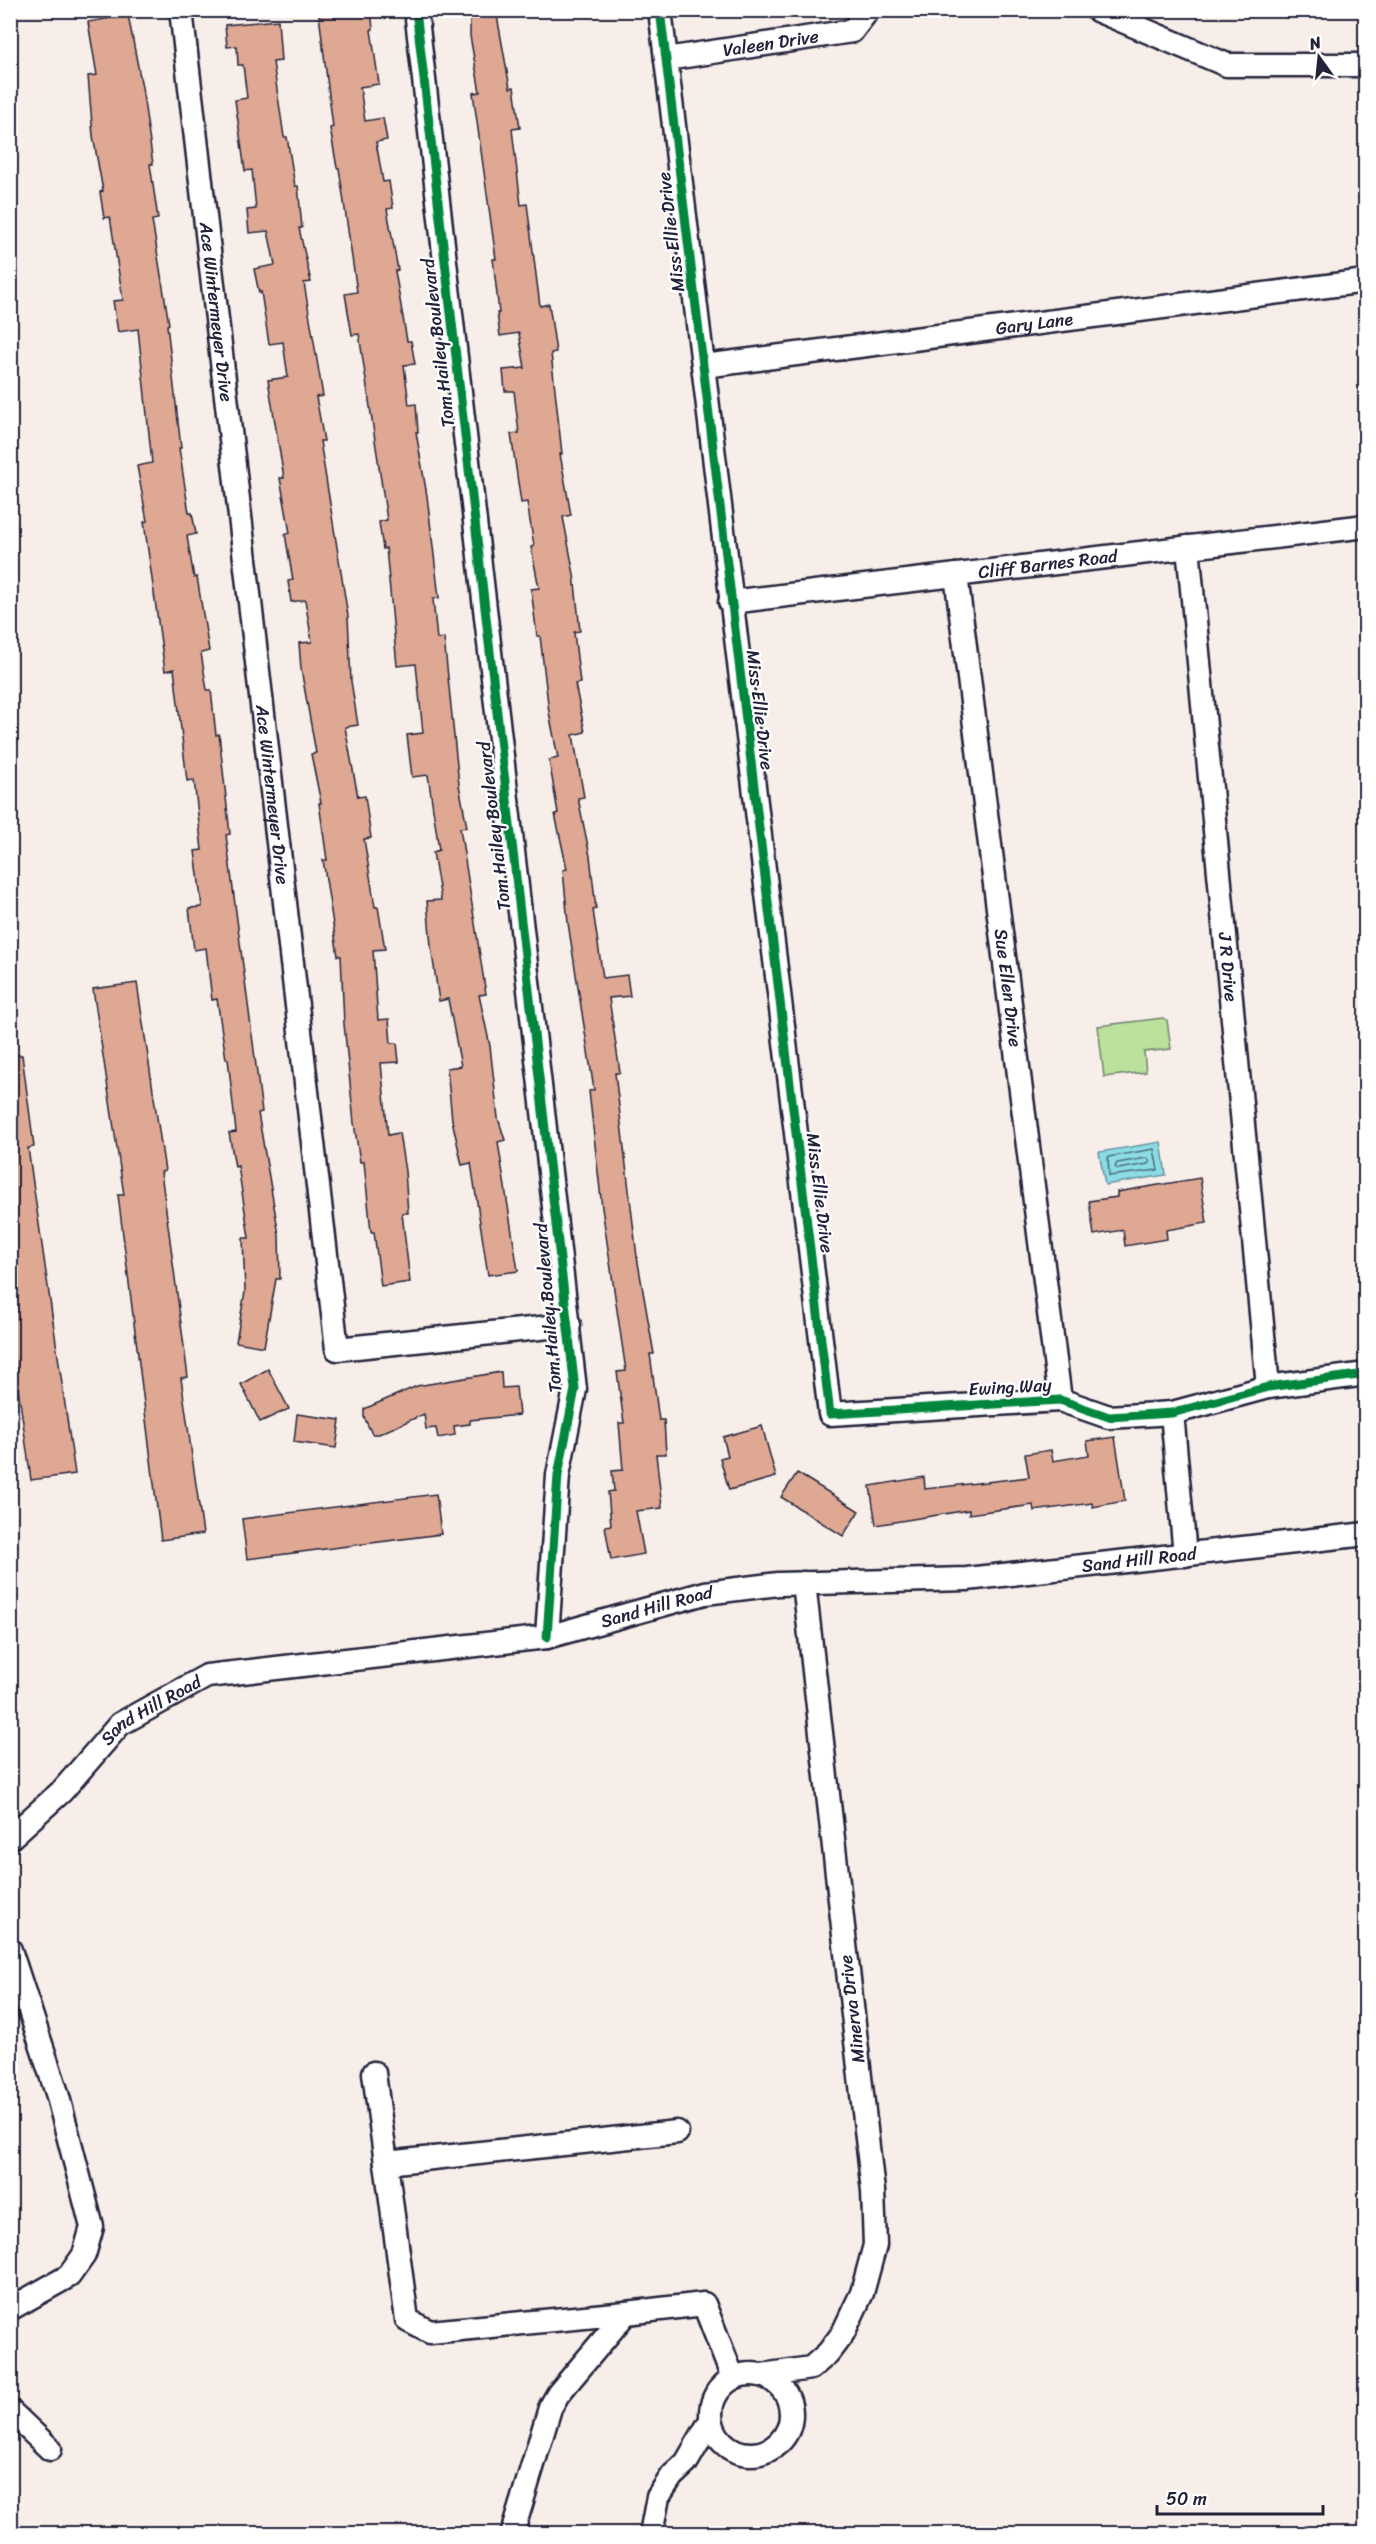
<svg xmlns="http://www.w3.org/2000/svg" width="1376" height="2544" viewBox="0 0 1376 2544" font-family="Sriracha,sans-serif">
	<style>
		.green { fill: #bbe19d; stroke: #6e826c; stroke-width: 1.5 }
		.water { fill: #8bdce4; stroke: #6192a0; stroke-width: 1.5 }
		.lines { fill: none; stroke-linecap: round; stroke-linejoin: round }
		.shore { stroke: #4c6c7f; stroke-width: 1.5 }
		.building { fill: #dea893; stroke: #22223b; stroke-width: 1.5 }
		.minor-casing { stroke: #22223b; stroke-width: 27 }
		.minor { stroke: #fff; stroke-width: 22 }
		.cycleway-casing { stroke: #fff; stroke-width: 13 }
		.cycleway { stroke: #00873e; stroke-width: 9 }
		.labels { text-anchor: middle; stroke-width: 4.5; stroke-linejoin: round; paint-order: stroke }
		.street-label { font-size: 18px; fill: #22223b; stroke: #fff }
	</style>
	<rect width="100%" height="100%" fill="#f8eee9"/>
	<filter id="ink" filterUnits="userSpaceOnUse"><feTurbulence type="fractalNoise" baseFrequency=".0167" numOctaves="2"/><feDisplacementMap in="SourceGraphic" scale="12" xChannelSelector="R" yChannelSelector="G"/><feConvolveMatrix kernelMatrix="1 2 1 2 8 2 1 2 1" color-interpolation-filters="sRGB"/></filter>
	<g filter="url(#ink)">
		<polygon class="green" points="1163,1018 1167,1020 1171,1049 1144,1052 1146,1072 1104,1077 1098,1026"/>
		<polygon class="water" points="1161,1142 1166,1175 1105,1185 1099,1152"/>
		<g class="lines">
			<g class="shore">
				<polygon points="1154,1149 1158,1170 1109,1176 1108,1157"/>
				<polygon points="1147,1158 1150,1161 1148,1164 1118,1169 1115,1167 1117,1163"/>
			</g>
		</g>
		<g class="building">
			<polygon points="348,10 371,10 373,29 371,30 379,84 360,87 365,121 383,118 387,140 376,142 383,182 389,181 393,208 387,209 398,270 395,271 407,341 411,341 415,364 404,365 409,405 416,404 418,432 416,432 427,496 439,598 433,599 437,639 444,638 459,785 467,827 460,828 486,994 479,995 490,1046 498,1118 505,1140 498,1142 518,1271 488,1275 471,1163 462,1165 452,1120 447,1068 461,1066 448,999 439,1001 431,946 427,901 441,900 433,852 439,850 428,775 412,777 407,735 423,733 416,664 397,666 386,548 383,549 379,522 387,520 359,334 352,335 345,294 357,292 339,168 337,168 330,128 333,127 319,15"/>
			<polygon points="470,10 496,10 510,88 514,87 520,128 512,129 521,205 527,204 540,306 549,304 556,352 551,353 562,454 560,454 571,515 563,517 574,574 580,631 574,632 580,683 575,684 585,732 573,735 584,797 578,798 590,856 596,909 593,910 603,978 627,975 630,996 609,998 620,1073 615,1073 637,1257 654,1354 650,1354 659,1420 664,1420 666,1454 656,1454 662,1508 636,1511 644,1554 611,1560 605,1526 611,1525 608,1492 614,1491 612,1471 623,1470 619,1423 624,1423 617,1372 626,1371 602,1208 589,1091 594,1090 568,923 563,870 567,869 555,814 558,813 549,760 558,758 549,712 540,636 537,636 531,589 539,588 531,547 534,546 527,502 521,503 511,434 519,433 514,391 505,391 503,370 525,368 519,333 500,336 497,313 499,313 493,259 496,259 473,93 480,92 470,36"/>
			<polygon points="128,15 142,87 153,164 150,164 158,219 152,220 169,324 167,325 181,448 179,448 189,513 192,513 196,534 187,536 194,578 197,577 209,651 201,653 207,690 211,690 216,735 219,734 230,834 226,835 262,1112 258,1113 279,1235 280,1279 276,1279 264,1347 236,1342 245,1292 243,1238 249,1238 238,1166 235,1167 229,1133 236,1132 228,1059 226,1059 217,999 212,1000 206,948 194,950 189,908 202,907 195,851 202,850 194,780 187,781 174,669 165,671 144,522 147,521 137,466 152,463 138,329 118,332 113,301 123,300 110,217 104,218 100,192 103,191 93,136 88,76 97,75 88,22"/>
			<polygon points="278,20 281,61 273,62 284,137 287,137 295,186 298,186 302,228 299,228 311,282 304,283 323,396 316,397 324,441 320,441 348,616 351,681 358,725 345,727 358,797 365,796 371,838 364,839 375,907 378,907 385,949 373,950 378,1020 389,1019 391,1043 397,1043 399,1062 381,1063 388,1135 399,1133 405,1171 408,1213 402,1213 410,1282 381,1286 374,1232 371,1232 364,1162 360,1162 354,1123 344,1024 341,956 338,956 323,860 327,860 319,803 321,803 311,754 316,753 301,669 299,643 312,642 305,600 291,602 288,581 293,580 285,534 290,533 280,478 284,478 268,380 288,377 283,342 269,344 261,292 259,293 254,269 275,265 268,231 249,233 247,210 256,209 252,170 245,171 235,100 247,98 243,65 238,65 237,46 227,47 225,25"/>
			<polygon points="137,983 165,1171 161,1172 188,1377 181,1378 203,1534 161,1540 118,1195 124,1195 93,989"/>
			<polygon points="10,1055 22,1055 34,1147 28,1148 75,1474 31,1480 10,1330"/>
			<polygon points="1200,1178 1207,1223 1166,1230 1167,1239 1125,1246 1123,1230 1094,1235 1089,1201 1117,1197 1117,1192"/>
			<polygon points="268,1369 289,1409 260,1422 241,1384"/>
			<polygon points="501,1372 502,1388 516,1387 519,1415 470,1420 470,1424 454,1426 455,1435 438,1438 436,1428 426,1429 424,1414 379,1434 372,1434 364,1417 364,1409 417,1386"/>
			<polygon points="297,1414 340,1420 336,1448 294,1442"/>
			<polygon points="762,1426 776,1477 729,1490 720,1458 728,1456 723,1437"/>
			<polygon points="1115,1437 1125,1501 1093,1507 1092,1503 1034,1511 1033,1505 969,1514 969,1510 876,1525 870,1486 924,1477 925,1489 1029,1477 1025,1454 1051,1450 1053,1461 1089,1455 1087,1441"/>
			<polygon points="797,1473 859,1511 843,1536 781,1497"/>
			<polygon points="436,1494 441,1534 247,1559 242,1519"/>
		</g>
		<g class="lines">
			<defs>
				<g id="minor">
					<path id="s1" d="M181 10 337 1349 569 1325"/>
					<polyline points="416,10 575,1389 558,1475 547,1637"/>
					<polyline points="660,10 830,1414 1060,1400 1109,1417 1172,1413 1268,1387 1366,1374"/>
					<polyline points="1097,10 1227,65 1366,65"/>
					<path id="s2" d="M666 59 852 31 868 10"/>
					<path id="s3" d="M704 366 1366 281"/>
					<path id="s4" d="M1188 547 1268 1387"/>
					<path id="s5" d="M956 575 1060 1400"/>
					<path id="s6" d="M730 602 1366 526"/>
					<polyline points="1172,1413 1185,1555"/>
					<path id="s7" d="M10 1838 62 1791 120 1724 207 1676 547 1637 705 1593 778 1584 967 1579 1366 1534"/>
					<polyline points="10,1950 57,2093 92,2227 84,2255 69,2276 10,2309"/>
					<polyline points="374,2073 386,2163"/>
					<polyline points="626,2313 430,2332 407,2320 386,2163 677,2132"/>
					<circle cx="751" cy="2414" r="40"/>
					<polyline points="762,2375 811,2368 828,2353 843,2333 862,2293 875,2245 873,2191 804,1583"/>
					<polyline points="10,2411 50,2449"/>
					<polyline points="512,2534 550,2408 558,2394 626,2313 704,2304 733,2378"/>
					<polyline points="651,2534 658,2497 672,2476 686,2463 711,2420"/>
				</g>
			</defs>
			<use href="#minor" class="minor-casing"/>
			<use href="#minor" class="minor"/>
			<defs>
				<g id="cycleway">
					<polyline points="416,10 575,1389 558,1475 547,1637"/>
					<polyline points="660,10 830,1414 1060,1400 1109,1417 1172,1413 1268,1387 1366,1374"/>
				</g>
			</defs>
			<use href="#cycleway" class="cycleway-casing"/>
			<use href="#cycleway" class="cycleway"/>
		</g>
	</g>
	<g class="labels">
		<g class="street-label">
			<text dy="6" stroke="none"><textPath href="#s2" startOffset="106">Valeen Drive</textPath></text>
			<text transform="translate(671 232) rotate(-97)" y="6">Miss Ellie Drive</text>
			<text dy="6" stroke="none"><textPath href="#s1" startOffset="304">Ace Wintermeyer Drive</textPath></text>
			<text dy="6" stroke="none"><textPath href="#s3" startOffset="333">Gary Lane</textPath></text>
			<text transform="translate(438 343) rotate(-97)" y="6">Tom Hailey Boulevard</text>
			<text dy="6" stroke="none"><textPath href="#s6" startOffset="320">Cliff Barnes Road</textPath></text>
			<text transform="translate(760 710) rotate(83)" y="6">Miss Ellie Drive</text>
			<text dy="6" stroke="none"><textPath href="#s1" startOffset="790">Ace Wintermeyer Drive</textPath></text>
			<text transform="translate(494 826) rotate(-97)" y="6">Tom Hailey Boulevard</text>
			<text dy="6" stroke="none"><textPath href="#s4" startOffset="422">J R Drive</textPath></text>
			<text dy="6" stroke="none"><textPath href="#s5" startOffset="416">Sue Ellen Drive</textPath></text>
			<text transform="translate(820 1193) rotate(83)" y="6">Miss Ellie Drive</text>
			<text transform="translate(548 1308) rotate(-95)" y="6">Tom Hailey Boulevard</text>
			<text transform="translate(1010 1387) rotate(-3)" y="6">Ewing Way</text>
			<text dy="6" stroke="none"><textPath href="#s7" startOffset="1200">Sand Hill Road</textPath></text>
			<text dy="6" stroke="none"><textPath href="#s7" startOffset="714">Sand Hill Road</textPath></text>
			<text dy="6" stroke="none"><textPath href="#s7" startOffset="192">Sand Hill Road</textPath></text>
			<text transform="translate(852 2009) rotate(-97)" y="6">Minerva Drive</text>
		</g>
	</g>
	<rect width="1376" height="2544" fill="none" stroke="#fff" stroke-width="36"/>
	<rect x="18" y="18" width="1340" height="2508" fill="none" stroke="#22223b" stroke-width="2" filter="url(#ink)"/>
	<g transform="translate(1319 57) rotate(345)" stroke="#ffffff" stroke-width="4.5" paint-order="stroke">
	<path d="M0-4.5L10 22L0 15L-10 22Z" fill="#22223b"/>
	<text y="-9" font-size="16" font-weight="bold" text-anchor="middle" fill="#22223b">N</text>
	</g>
	<path d="M1157 2505v9h166v-9" fill="none" stroke="#22223b" stroke-width="3"/>
	<text x="1166" y="2505" font-size="18" fill="#22223b" stroke="#ffffff" stroke-width="4.5" paint-order="stroke">50 m</text>
</svg>
